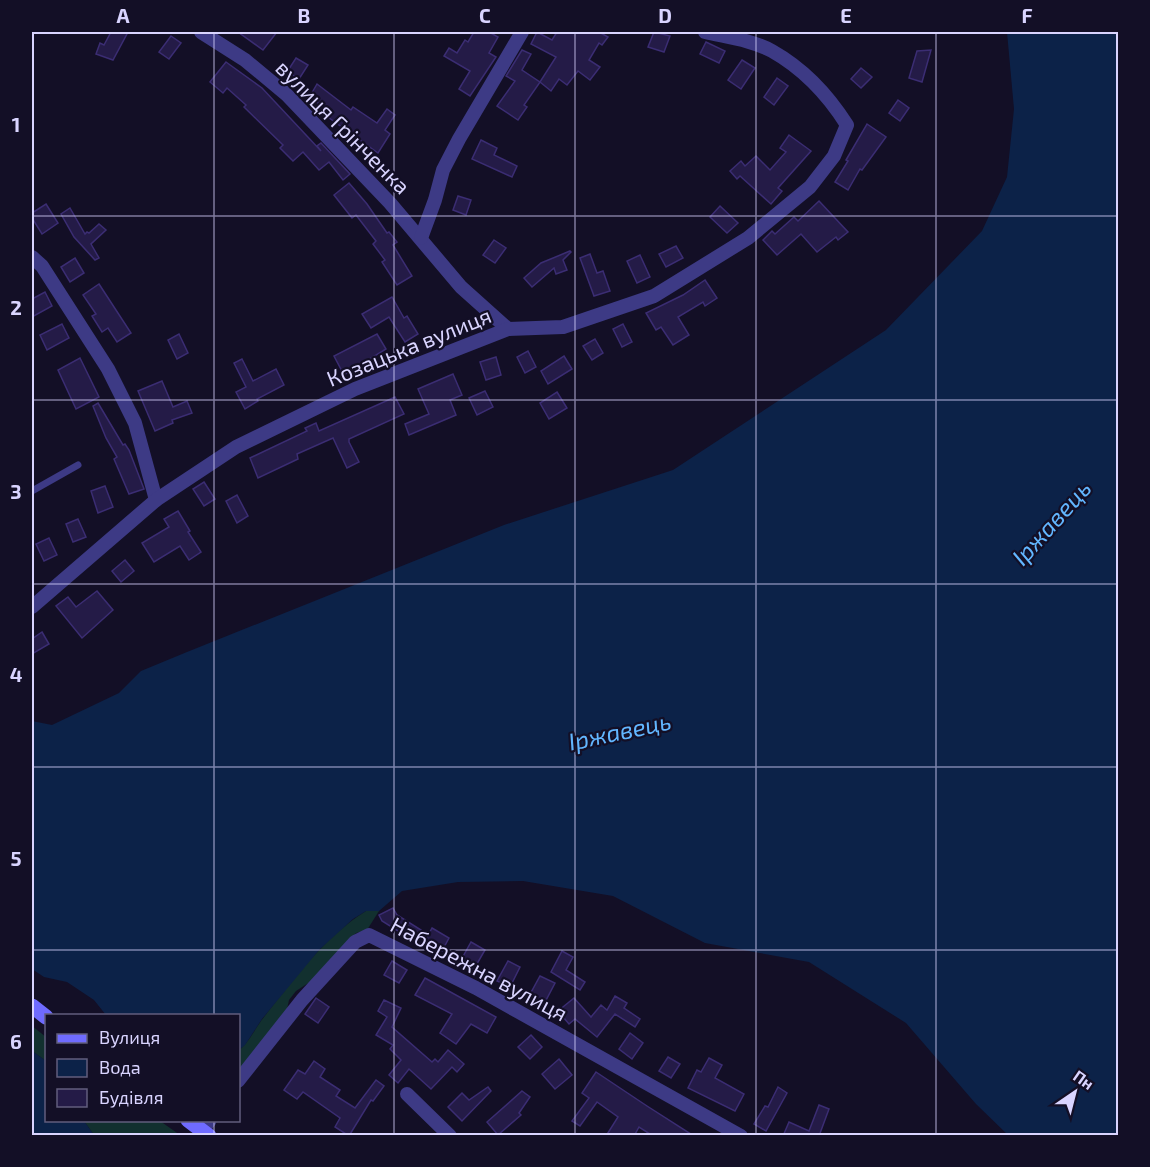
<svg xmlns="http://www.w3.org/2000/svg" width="1150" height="1167" viewBox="0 0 1150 1167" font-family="'Exo 2',sans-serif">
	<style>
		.green { fill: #12302f }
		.water { fill: #0c2248 }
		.building { fill: #241b47; stroke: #3b2d73; stroke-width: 1.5 }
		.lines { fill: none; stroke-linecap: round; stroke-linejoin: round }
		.lane { stroke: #3d3a85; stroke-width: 7 }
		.street { stroke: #3d3a85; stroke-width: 14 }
		.secondary { stroke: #6f6bff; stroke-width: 15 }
		.grid { fill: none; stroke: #d9d4ff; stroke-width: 1.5; stroke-opacity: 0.55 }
		.labels { text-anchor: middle; stroke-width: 4.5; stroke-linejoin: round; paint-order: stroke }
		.street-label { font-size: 22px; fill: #d9d4ff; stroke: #130f26 }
		.water-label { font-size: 24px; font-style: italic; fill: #62b6ff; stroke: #130f26 }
		.neatline { fill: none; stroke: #d9d4ff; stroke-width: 2 }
		.grid-label { font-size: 20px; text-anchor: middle; font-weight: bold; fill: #d9d4ff }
	</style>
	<rect width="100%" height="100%" fill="#130f26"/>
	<g class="green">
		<path d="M366 911H379L367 930 356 933 316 978 296 991 289 1000 286 1014 239 1072V1050C250 1041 255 1028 264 1017 294 979 324 937 366 911Z"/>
		<polygon points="32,1026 46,1037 46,1061 32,1051"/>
		<polygon points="84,1121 160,1121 180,1135 94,1135"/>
	</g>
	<g class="water">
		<polygon points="1007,32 1118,32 1118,1135 1008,1135 976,1104 906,1023 809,962 705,943 613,896 523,881 458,882 402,891 379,911 366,911 353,919 319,950 262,1019 245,1045 239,1050 238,1016 106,1015 94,1000 67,982 44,977 32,969 32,721 52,725 119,693 141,671 187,652 504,525 673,470 886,330 982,231 1007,177 1014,109"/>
		<polygon points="32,1051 46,1061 46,1120 84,1121 94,1135 32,1135"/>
	</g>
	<g class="building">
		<polygon points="111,32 128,32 113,60 96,54 100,43 104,45"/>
		<polygon points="238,32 277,32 263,50"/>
		<polygon points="474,32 489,32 498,37 489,53 496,57 470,96 459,89 470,71 444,56 449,48 457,53 465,40 468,42"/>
		<polygon points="537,32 552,40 557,32 599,32 608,37 602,45 599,43 589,60 600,67 590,80 578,71 567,85 559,79 551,91 540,82 524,105 527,107 518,120 497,106 515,81 506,76 522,50 531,54 522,70 540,82 556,57 531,44"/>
		<polygon points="654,32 670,36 664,52 648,47"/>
		<polygon points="171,36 181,43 169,59 159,52"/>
		<polygon points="706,42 725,51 719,63 700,54"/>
		<polygon points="931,50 922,82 909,78 917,51"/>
		<polygon points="296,58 308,65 299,79 287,72"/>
		<polygon points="742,60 755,68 741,89 728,80"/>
		<polygon points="226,62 262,88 321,151 317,146 321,143 350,174 343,180 329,162 319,170 303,152 293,161 280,148 283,145 244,107 246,105 227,88 223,93 210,82"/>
		<polygon points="861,68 872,77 861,88 851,79"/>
		<polygon points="777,78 788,86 774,105 764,97"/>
		<polygon points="317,84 351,110 353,107 377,123 387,109 395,115 385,130 390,134 378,153 321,112 325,107 309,98"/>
		<polygon points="898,100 909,108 900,121 889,113"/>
		<polygon points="867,124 886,137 862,170 860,169 848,190 835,182 848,161 846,160"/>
		<polygon points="789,135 811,151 778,188 782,191 771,204 740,176 737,179 730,171 741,161 745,166 756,156 770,170 786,152 780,148"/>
		<polygon points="481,140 497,148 494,155 517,166 512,177 472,159"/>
		<polygon points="349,183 367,204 387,233 389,232 397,242 393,245 412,276 397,285 382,262 385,260 373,244 376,241 356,215 352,218 334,195"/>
		<polygon points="458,196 471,200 466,215 453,210"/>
		<polygon points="819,201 848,232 838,240 836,237 817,252 801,234 777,255 763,240 772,231 775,234 794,217 798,221"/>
		<polygon points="46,204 58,223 42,234 32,218 32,213"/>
		<polygon points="720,206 738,223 727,233 710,217"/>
		<polygon points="70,208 85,234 87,232 89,233 99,224 106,230 91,244 99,258 95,260 74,237 61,214"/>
		<polygon points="494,240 506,248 495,263 483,255"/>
		<polygon points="676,246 683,258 666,267 659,254"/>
		<polygon points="570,251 571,252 563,260 567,270 556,274 554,268 532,287 524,278 541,263"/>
		<polygon points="590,254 597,273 603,271 610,291 594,296 580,258"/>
		<polygon points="640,255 650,277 637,283 627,261"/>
		<polygon points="75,258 84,273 70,282 61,267"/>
		<polygon points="705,280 717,298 705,306 703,302 678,317 689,335 673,345 661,327 656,330 646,313 683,295"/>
		<polygon points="99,284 131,333 117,342 108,328 102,332 92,316 96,314 83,295"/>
		<polygon points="45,292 52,306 32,317 32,299"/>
		<polygon points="392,297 404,318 407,316 418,334 405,342 389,317 371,328 362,314"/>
		<polygon points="62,324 69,338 47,350 40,335"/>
		<polygon points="623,324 632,342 622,347 613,329"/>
		<polygon points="179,334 188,353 177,359 168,340"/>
		<polygon points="377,334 386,349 344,375 334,356"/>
		<polygon points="595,339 603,353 592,360 583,346"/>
		<polygon points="528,351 536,367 525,373 517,357"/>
		<polygon points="564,356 572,369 548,384 541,371"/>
		<polygon points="496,357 501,375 486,380 480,362"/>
		<polygon points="80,358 99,397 76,409 58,370"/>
		<polygon points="242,359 253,381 276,369 284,385 257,399 258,401 245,409 236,392 246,387 234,363"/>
		<polygon points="453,374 462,395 450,400 456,415 409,435 405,424 429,414 418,389"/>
		<polygon points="162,381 173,407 187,401 192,413 172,420 173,423 155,431 138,391"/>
		<polygon points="485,391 493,407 477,415 469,398"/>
		<polygon points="557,392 567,408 549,419 540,403"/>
		<polygon points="395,397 404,414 349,439 349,442 359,462 347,468 333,438 297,454 298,459 258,478 250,458 307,431 305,428 316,423 319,431"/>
		<polygon points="98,403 123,445 125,444 129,450 144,489 129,494 114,459 117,457 106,438 93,406"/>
		<polygon points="204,482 215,499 204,506 193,489"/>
		<polygon points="105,486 113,507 98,513 91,491"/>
		<polygon points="237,495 248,516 237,523 226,501"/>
		<polygon points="178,511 190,531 188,532 201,552 189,560 180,546 154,562 142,543 169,527 164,519"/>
		<polygon points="78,519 86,537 73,542 66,524"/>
		<polygon points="49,538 57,555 44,561 36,544"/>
		<polygon points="125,560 134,571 121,582 112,571"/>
		<polygon points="97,591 113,610 82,638 56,606 68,597 76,607"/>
		<polygon points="42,632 49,644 32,654 32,639"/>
		<polygon points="393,908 397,915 421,930 414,941 382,921 379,915"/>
		<polygon points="432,928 449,938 442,951 425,941"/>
		<polygon points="471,942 485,950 474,969 460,962"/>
		<polygon points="562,951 573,957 566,970 585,982 580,990 551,972"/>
		<polygon points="392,961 407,970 399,983 384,975"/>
		<polygon points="508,961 520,967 510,987 497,981"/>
		<polygon points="540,976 555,983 543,1006 528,998"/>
		<polygon points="425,978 496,1017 487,1033 471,1024 456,1044 440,1033 452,1014 415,995"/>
		<polygon points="615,996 627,1003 624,1008 640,1019 635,1027 615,1014 597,1037 575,1019 569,1024 558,1011 574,998 591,1017 601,1005 607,1010"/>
		<polygon points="316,998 329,1007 318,1023 305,1014"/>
		<polygon points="384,1000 401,1008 392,1027 432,1062 435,1059 438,1062 448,1050 464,1064 457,1072 452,1067 431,1089 409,1069 398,1083 389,1075 401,1060 390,1049 393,1045 376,1035 387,1017 378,1011"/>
		<polygon points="630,1033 643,1043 632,1059 619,1049"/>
		<polygon points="531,1035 542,1047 530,1059 518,1047"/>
		<polygon points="668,1057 680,1064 671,1078 659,1071"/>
		<polygon points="709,1058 722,1065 715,1078 744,1094 735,1111 688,1088 697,1070 701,1072"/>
		<polygon points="559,1059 572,1075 555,1089 542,1074"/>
		<polygon points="314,1061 325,1069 320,1077 340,1090 336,1096 355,1108 376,1080 384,1086 373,1101 371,1100 349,1136 335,1127 340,1118 303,1092 297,1099 284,1090 298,1070 305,1074"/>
		<polygon points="596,1072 647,1106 694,1136 653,1136 639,1127 634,1136 606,1136 618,1117 597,1102 580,1126 572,1121 589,1098 582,1093"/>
		<polygon points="488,1087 491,1091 462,1121 448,1107 462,1093 469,1100"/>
		<polygon points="778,1087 787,1093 766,1131 754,1124 765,1106 768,1107"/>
		<polygon points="522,1091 530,1097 519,1113 521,1115 498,1135 487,1122"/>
		<polygon points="819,1105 829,1109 819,1136 783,1136 789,1122 809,1131"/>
	</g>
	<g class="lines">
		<polyline class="lane" points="32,491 78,465"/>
		<g class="street">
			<polyline points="201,32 245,60 286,94 390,203 461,287 508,329"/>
			<polyline points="421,238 435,200 443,170 459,139 522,32"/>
			<polyline points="32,257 42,266 108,369 135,423 156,500"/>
			<path d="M32 607 156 500 236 447 355 389 508 329 563 327 654 296 748 238 810 187 834 156 847 125C828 95 804 69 772 51 752 40 726 37 705 32"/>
			<polyline points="238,1081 302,1000 355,942 369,935 476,988 741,1136"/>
			<polyline points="407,1094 450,1136"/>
			<polyline points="203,1130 210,1120"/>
		</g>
		<g class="secondary">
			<polyline points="32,1006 46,1017"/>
			<polyline points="188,1120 209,1136"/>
		</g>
	</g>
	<path class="grid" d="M214 32V1016M394 32V1136M575 32V1136M756 32V1136M936 32V1136M32 216H1118M32 400H1118M32 584H1118M32 767H1118M32 950H1118M214 1120V1136"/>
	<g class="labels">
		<g class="street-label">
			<text transform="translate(343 127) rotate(45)" y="8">вулиця Грінченка</text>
			<text transform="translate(409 347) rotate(-22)" y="8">Козацька вулиця</text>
			<text transform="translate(479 969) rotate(28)" y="8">Набережна вулиця</text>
		</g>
		<g class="water-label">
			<text transform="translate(1052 523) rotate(-48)" y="8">Іржавець</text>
			<text transform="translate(620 732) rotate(-12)" y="8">Іржавець</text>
		</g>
	</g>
	<rect width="1150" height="1167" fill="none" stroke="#130f26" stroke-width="66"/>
	<rect x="45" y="1014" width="195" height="108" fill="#130f26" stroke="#625e7d" stroke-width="1.5"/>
	<rect x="57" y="1034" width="30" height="9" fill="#6f6bff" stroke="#625e7d" stroke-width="1.5"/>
	<text x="99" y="1044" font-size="18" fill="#d9d4ff">Вулиця</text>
	<rect x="57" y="1059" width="30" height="18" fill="#0c2248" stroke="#625e7d" stroke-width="1.5"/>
	<text x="99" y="1074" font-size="18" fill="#d9d4ff">Вода</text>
	<rect x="57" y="1089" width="30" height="18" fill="#241b47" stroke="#625e7d" stroke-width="1.5"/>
	<text x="99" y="1104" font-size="18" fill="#d9d4ff">Будівля</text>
	<g transform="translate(1075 1092) rotate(35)" stroke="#130f26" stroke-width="4.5" paint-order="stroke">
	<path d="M0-4.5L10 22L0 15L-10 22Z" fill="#d9d4ff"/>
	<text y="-9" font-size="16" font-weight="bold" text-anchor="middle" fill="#d9d4ff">Пн</text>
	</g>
	<rect x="33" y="33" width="1084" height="1101" class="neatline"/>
	<g class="grid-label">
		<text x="123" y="23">A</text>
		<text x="304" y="23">B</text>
		<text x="485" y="23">C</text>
		<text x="665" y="23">D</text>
		<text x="846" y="23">E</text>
		<text x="1027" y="23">F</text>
		<text x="16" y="132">1</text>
		<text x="16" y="315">2</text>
		<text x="16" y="499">3</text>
		<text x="16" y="682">4</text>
		<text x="16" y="866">5</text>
		<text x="16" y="1049">6</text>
	</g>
</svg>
